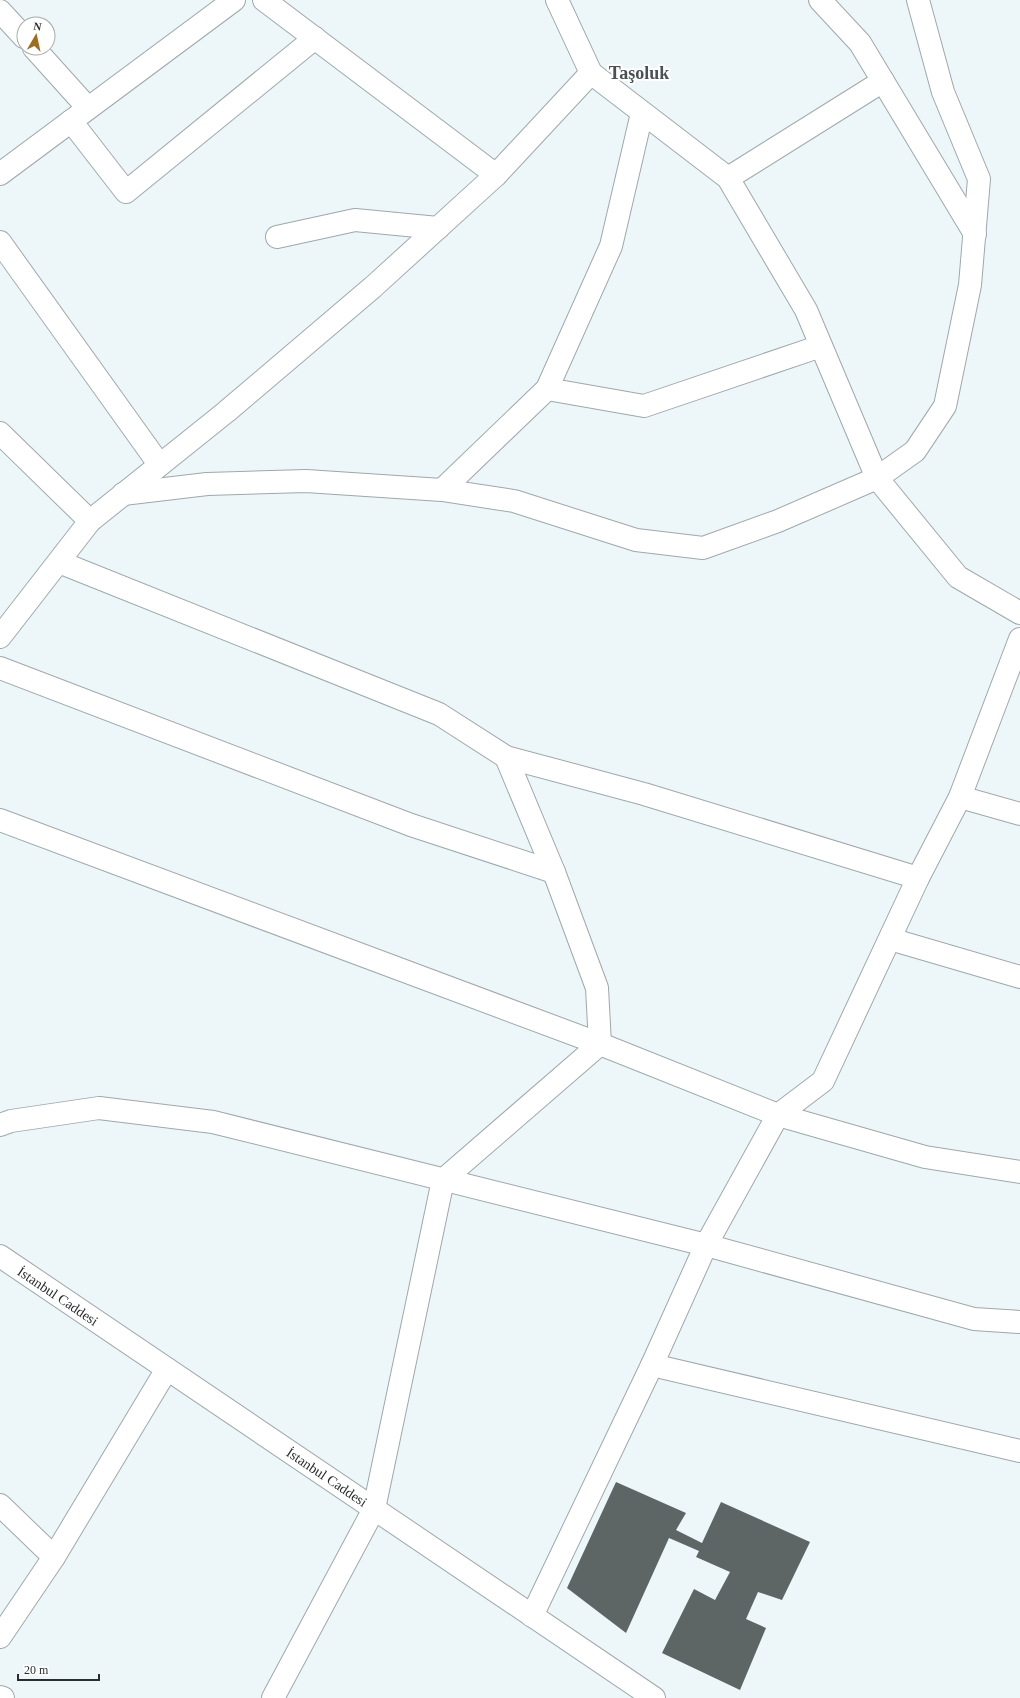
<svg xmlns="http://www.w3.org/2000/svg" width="1020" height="1698" viewBox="0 0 1020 1698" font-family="Georgia,serif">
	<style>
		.building { fill: #5d6665 }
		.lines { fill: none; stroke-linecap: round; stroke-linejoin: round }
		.minor-casing { stroke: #9fa8ab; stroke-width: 24 }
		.tertiary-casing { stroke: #9fa8ab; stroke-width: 24 }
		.minor { stroke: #fff; stroke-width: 22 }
		.tertiary { stroke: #fff; stroke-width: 22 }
		.labels { text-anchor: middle; stroke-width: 4; stroke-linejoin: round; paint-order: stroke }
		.street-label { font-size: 14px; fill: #292d2e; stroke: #fff }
		.district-label { font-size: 18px; font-weight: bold; fill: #495153; stroke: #fff }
	</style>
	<rect width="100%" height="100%" fill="#edf7fa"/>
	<polygon class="building" points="616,1482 686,1513 676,1530 702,1543 721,1502 810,1542 782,1600 758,1592 746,1619 766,1628 740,1690 662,1653 694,1589 715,1600 730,1572 696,1557 699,1551 669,1538 626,1633 567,1588"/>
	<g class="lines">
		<defs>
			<g id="minor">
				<polyline points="820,0 860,43 975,234"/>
				<polyline points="0,11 24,37"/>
				<polyline points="34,48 88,108"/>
				<polyline points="591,73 728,178 806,310 877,478 958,577 1020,613"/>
				<polyline points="71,121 126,192 315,38"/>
				<polyline points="0,174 234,0"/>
				<polyline points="728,178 883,81"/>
				<polyline points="277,237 355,220 438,228"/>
				<polyline points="0,242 159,464"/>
				<polyline points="547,389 644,406 821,346"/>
				<polyline points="0,433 90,521"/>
				<polyline points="442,490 547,389 611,246 642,113"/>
				<polyline points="123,494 207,484 306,481 442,490 514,501 636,540 703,548 778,521 877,478 915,451 945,406 970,285 979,179 943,92 918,0"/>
				<polyline points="59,562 439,714 506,757 644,794 918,878"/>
				<polyline points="0,668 411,825 554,872"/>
				<polyline points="960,797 1020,814"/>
				<polyline points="0,820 600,1044 778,1115 925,1157 1020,1172"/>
				<polyline points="890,939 1020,977"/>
				<polyline points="0,1125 11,1121 99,1108 213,1122 706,1245 974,1319 1020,1322"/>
				<polyline points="652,1365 1020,1451"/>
				<polyline points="0,1505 54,1557"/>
				<polyline points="532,1616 652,1365 706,1245 778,1115 823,1081 918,878 960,797 1020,639"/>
				<polyline points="0,1637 54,1557 167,1369"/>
				<polyline points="0,1697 3,1698"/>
				<polyline points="273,1698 374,1509 443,1180 600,1044 597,988 554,872 506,757"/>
			</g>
			<g id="tertiary">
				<polyline points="264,0 496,175"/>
				<polyline points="0,637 90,521 226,412 373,287 496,175 591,73 557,0"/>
				<polyline points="0,1256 654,1698"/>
			</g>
		</defs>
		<use href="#minor" class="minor-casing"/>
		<use href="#tertiary" class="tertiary-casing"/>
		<use href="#minor" class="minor"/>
		<use href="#tertiary" class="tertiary"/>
	</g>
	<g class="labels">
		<g class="street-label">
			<text transform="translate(58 1296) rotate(34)" y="5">İstanbul Caddesi</text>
			<text transform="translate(327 1477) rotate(34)" y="5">İstanbul Caddesi</text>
		</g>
		<g class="district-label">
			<text x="639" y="79">Taşoluk</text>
		</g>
	</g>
	<g transform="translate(36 36) rotate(9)"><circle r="19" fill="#ffffff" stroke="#a9abab"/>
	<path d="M0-3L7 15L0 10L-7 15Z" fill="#9e6d21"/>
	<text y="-6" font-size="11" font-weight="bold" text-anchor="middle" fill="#292d2e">N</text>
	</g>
	<path d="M18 1674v6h81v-6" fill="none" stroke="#292d2e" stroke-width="2"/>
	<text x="24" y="1674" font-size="12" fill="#292d2e" stroke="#ffffff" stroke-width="3" paint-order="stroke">20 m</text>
</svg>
